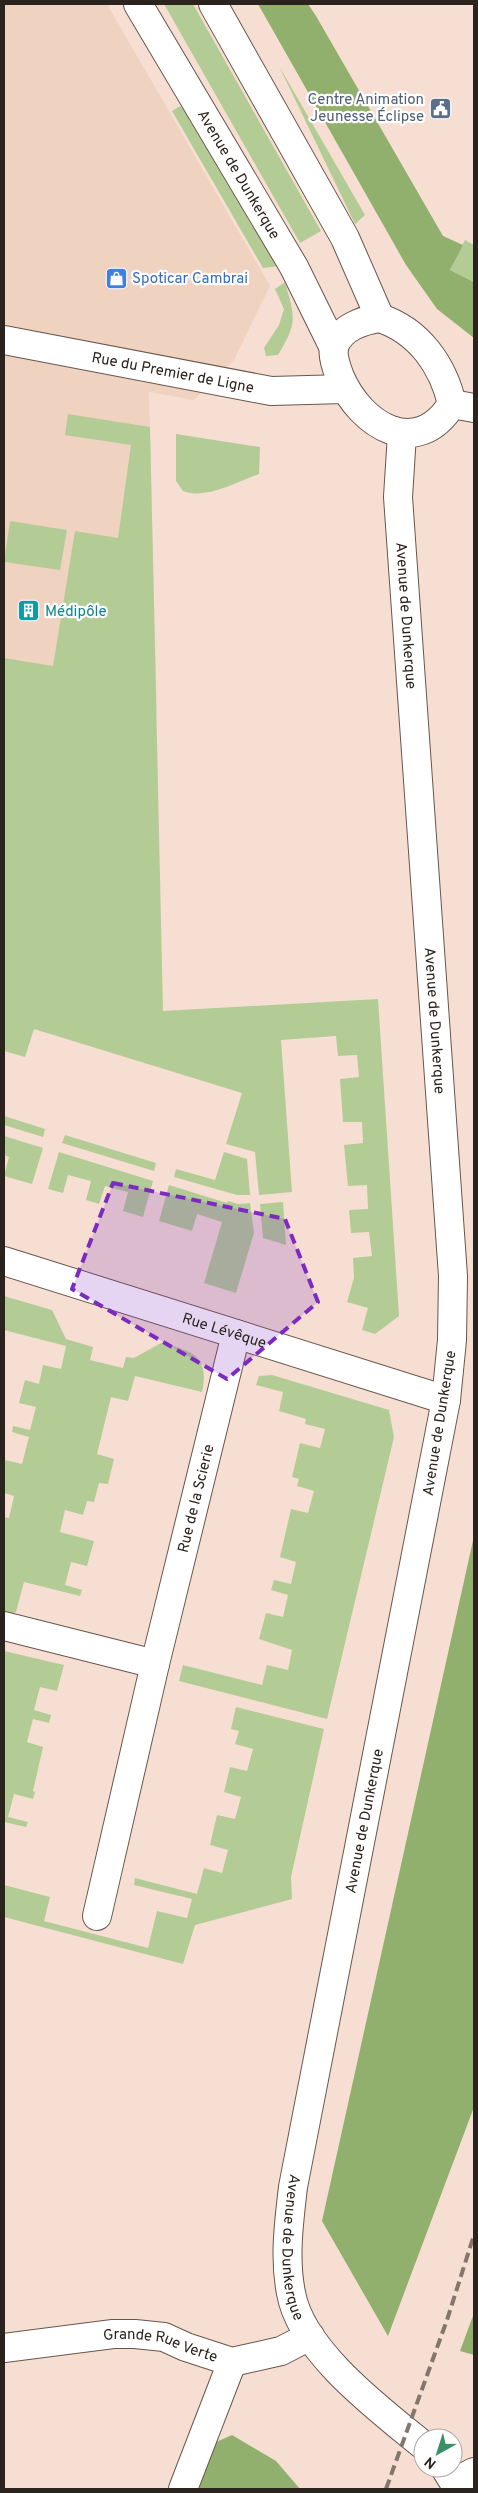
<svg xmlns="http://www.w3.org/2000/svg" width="478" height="2493" viewBox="0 0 478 2493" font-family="Overpass,sans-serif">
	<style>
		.built { fill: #f0d2c1 }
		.green { fill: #b3cc95 }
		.forest { fill: #92b06d }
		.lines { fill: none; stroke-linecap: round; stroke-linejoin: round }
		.minor-casing { stroke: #69564b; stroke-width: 30 }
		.secondary-casing { stroke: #69564b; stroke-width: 30 }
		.minor { stroke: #fff; stroke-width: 28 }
		.secondary { stroke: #fff; stroke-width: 28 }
		.rail { stroke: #84756d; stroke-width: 4; stroke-dasharray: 10 5; stroke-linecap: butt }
		.marked { fill: #7b2cbf; fill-opacity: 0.2; stroke: #7b2cbf; stroke-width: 4; stroke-dasharray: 10 6; stroke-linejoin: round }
		.labels { text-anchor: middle; stroke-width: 4.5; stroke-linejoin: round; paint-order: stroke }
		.service-label { font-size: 15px; fill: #4e5e75; stroke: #fff; text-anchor: end }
		.street-label { font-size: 15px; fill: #2b231e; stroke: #fff }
		.shop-label { font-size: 15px; fill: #366cbe; stroke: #fff; text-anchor: start }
		.culture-label { font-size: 15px; fill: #0d838f; stroke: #fff; text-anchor: start }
	</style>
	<rect width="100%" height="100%" fill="#f6dfd2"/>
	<polygon class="built" points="4,4 107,4 270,286 234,360 194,400 149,392 157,715 4,691"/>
	<g class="green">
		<polygon points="164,4 193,4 321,231 300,243"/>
		<polygon points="279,66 365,215 355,224"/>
		<polygon points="180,106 190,115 279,266 263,268 172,111"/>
		<polygon points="465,240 474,245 474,282 450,270"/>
		<path d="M285 282C295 318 298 322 278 355L266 356 264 348 279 325 284 309 275 289Z"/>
		<polygon points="68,414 150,427 163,1011 378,999 399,1316 375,1334 362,1330 368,1308 347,1302 354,1278 353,1258 372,1256 369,1232 351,1233 349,1210 368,1209 367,1185 348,1186 344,1145 363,1143 362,1122 343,1122 340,1079 359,1077 357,1055 338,1056 336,1036 281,1040 292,1192 259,1195 255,1152 226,1144 242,1093 34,1029 25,1057 4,1051 4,658 53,666 75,531 118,538 131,445 65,435"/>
		<path d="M176 434 260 447 259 474C236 482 207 500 183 491L176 481Z"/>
		<polygon points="10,521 67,530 60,570 4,562"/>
		<polygon points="4,1116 45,1129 43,1137 4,1125"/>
		<polygon points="65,1135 156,1163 154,1171 62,1143"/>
		<polygon points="4,1136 43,1148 32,1184 4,1176 9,1157 4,1155"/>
		<polygon points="59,1152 153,1181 143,1217 123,1211 128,1192 105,1186 99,1204 86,1200 91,1181 68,1175 63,1193 48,1189"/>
		<polygon points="224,1152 247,1159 250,1195 237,1195 174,1177 176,1169 215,1180"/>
		<polygon points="169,1185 227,1203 228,1201 238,1204 250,1203 254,1233 236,1293 204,1283 222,1222 197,1214 192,1231 159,1221"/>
		<polygon points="283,1202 286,1245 263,1238 260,1204"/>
		<path d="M4 1296 52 1310 66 1339 93 1347 90 1360 123 1368 126 1357 134 1358 161 1343C192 1351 210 1355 202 1392L135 1376 128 1401 111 1397 97 1454 114 1459 108 1484 99 1483 94 1502 87 1501 83 1515 65 1510 60 1532 94 1541 87 1566 71 1562 65 1585 82 1590 80 1596 24 1582 16 1612 4 1616V1517L9 1518 14 1496 4 1493 5 1460 22 1464 29 1437 12 1432 13 1426 30 1430 36 1407 19 1403 25 1380 39 1384 43 1365 61 1369 66 1346 4 1330Z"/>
		<polygon points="272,1375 389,1410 394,1437 327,1719 179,1681 183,1665 262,1685 267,1665 288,1670 292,1650 259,1639 266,1613 283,1617 288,1595 271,1590 274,1580 291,1584 296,1562 280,1557 291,1509 308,1513 314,1491 297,1486 299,1479 292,1477 300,1443 320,1448 325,1429 305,1424 306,1419 279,1411 283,1392 256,1385 259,1376"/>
		<polygon points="4,1651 64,1665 57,1691 40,1687 34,1710 51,1715 49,1723 33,1719 27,1742 43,1747 33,1791 35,1792 33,1799 14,1794 8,1817 28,1822 26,1827 4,1822"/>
		<polygon points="236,1707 324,1729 291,1877 292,1899 195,1925 183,1964 4,1917 4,1885 50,1897 44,1921 148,1948 157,1911 187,1918 192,1899 134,1885 135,1878 197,1894 204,1868 222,1873 228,1850 210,1845 217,1815 235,1819 241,1797 224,1792 230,1767 247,1771 253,1749 235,1744 239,1731 231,1729"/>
	</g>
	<g class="forest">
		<polygon points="258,4 308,4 316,16 443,236 463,245 450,270 474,282 474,338 437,309 406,265"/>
		<polygon points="474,1536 474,2107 388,2336 322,2221"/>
		<polygon points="474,2313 474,2355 460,2351"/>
		<polygon points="232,2435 276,2461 300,2489 196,2489 214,2443"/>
	</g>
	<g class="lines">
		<defs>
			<g id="minor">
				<path id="s1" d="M4 340 271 391 345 389"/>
				<polyline points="452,404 474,408"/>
				<path id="s2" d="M4 1261 446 1400"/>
				<polyline points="4,1626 155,1664"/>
				<path id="s3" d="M97 1916 155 1664 236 1334"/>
				<path id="s4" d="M4 2348 113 2334H135L164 2337 186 2347 232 2362 281 2351 310 2336"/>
				<polyline points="455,2482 474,2472"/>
				<polyline points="183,2489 232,2362"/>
			</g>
			<g id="secondary">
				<path id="s5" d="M138 4 294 267 334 348"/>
				<polyline points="213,4 345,238 380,318"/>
				<path d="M380 318C419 331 443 365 452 404 417 460 361 426 340 377 337 369 332 356 334 347 340 328 363 320 380 318Z"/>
				<path id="s6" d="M402 434 398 497 453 1276 452 1340 446 1400 293 2187C289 2222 284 2258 291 2293 301 2351 379 2409 423 2445"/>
				<polyline points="445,2468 458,2489"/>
			</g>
		</defs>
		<use href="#minor" class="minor-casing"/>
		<use href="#secondary" class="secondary-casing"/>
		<use href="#minor" class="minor"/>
		<use href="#secondary" class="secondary"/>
		<polyline class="rail" points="386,2489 447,2320 474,2235"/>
	</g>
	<path class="marked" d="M113 1183 285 1219 318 1302 227 1379 72 1289Z"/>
	<defs>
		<symbol id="civic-square" viewBox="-11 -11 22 22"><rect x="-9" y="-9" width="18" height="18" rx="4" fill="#5c6f8a" stroke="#fff"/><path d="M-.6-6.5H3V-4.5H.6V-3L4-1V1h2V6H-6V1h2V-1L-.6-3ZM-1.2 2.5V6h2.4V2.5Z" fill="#fff"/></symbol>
		<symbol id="shop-square" viewBox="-11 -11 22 22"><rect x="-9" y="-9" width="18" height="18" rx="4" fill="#3f7fe0" stroke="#fff"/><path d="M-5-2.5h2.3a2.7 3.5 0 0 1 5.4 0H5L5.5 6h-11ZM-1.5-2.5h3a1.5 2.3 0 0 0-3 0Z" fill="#fff"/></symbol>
		<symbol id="building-square" viewBox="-11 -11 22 22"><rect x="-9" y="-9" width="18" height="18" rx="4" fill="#0f9aa8" stroke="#fff"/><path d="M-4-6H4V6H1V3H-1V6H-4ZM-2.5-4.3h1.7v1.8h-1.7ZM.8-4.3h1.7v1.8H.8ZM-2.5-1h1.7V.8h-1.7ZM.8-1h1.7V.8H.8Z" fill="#fff"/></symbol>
	</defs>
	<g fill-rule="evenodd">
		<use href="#civic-square" x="428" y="96" width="25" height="25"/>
		<use href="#shop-square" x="104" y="266" width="25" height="25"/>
		<use href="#building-square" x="16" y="598" width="25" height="25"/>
	</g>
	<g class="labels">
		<g class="service-label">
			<text x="424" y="104">Centre Animation<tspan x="424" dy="17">Jeunesse Éclipse</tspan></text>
		</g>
		<g class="street-label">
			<text dy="5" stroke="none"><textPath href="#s5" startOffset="198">Avenue de Dunkerque</textPath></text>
			<text dy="5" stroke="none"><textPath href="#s1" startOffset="172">Rue du Premier de Ligne</textPath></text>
			<text dy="5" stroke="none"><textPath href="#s6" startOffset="182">Avenue de Dunkerque</textPath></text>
			<text dy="5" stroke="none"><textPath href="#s6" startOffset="588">Avenue de Dunkerque</textPath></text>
			<text dy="5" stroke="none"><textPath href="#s2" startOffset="231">Rue Lévêque</textPath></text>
			<text transform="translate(439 1423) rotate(-81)" y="5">Avenue de Dunkerque</text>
			<text dy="5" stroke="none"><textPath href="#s3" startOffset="429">Rue de la Scierie</textPath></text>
			<text transform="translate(364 1821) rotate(-79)" y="5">Avenue de Dunkerque</text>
			<text dy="5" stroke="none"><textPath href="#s6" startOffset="1831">Avenue de Dunkerque</textPath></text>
			<text dy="5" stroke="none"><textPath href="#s4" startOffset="159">Grande Rue Verte</textPath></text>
		</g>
		<g class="shop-label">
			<text x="132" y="283">Spoticar Cambrai</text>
		</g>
		<g class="culture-label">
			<text x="45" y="616">Médipôle</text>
		</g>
	</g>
	<rect width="478" height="2493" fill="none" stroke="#2b231e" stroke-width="10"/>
	<g transform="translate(438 2453) rotate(219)"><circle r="24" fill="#ffffff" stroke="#aaa7a5"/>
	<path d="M0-4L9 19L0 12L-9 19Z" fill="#399166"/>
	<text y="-8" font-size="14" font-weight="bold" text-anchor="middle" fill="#2b231e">N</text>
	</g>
</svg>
